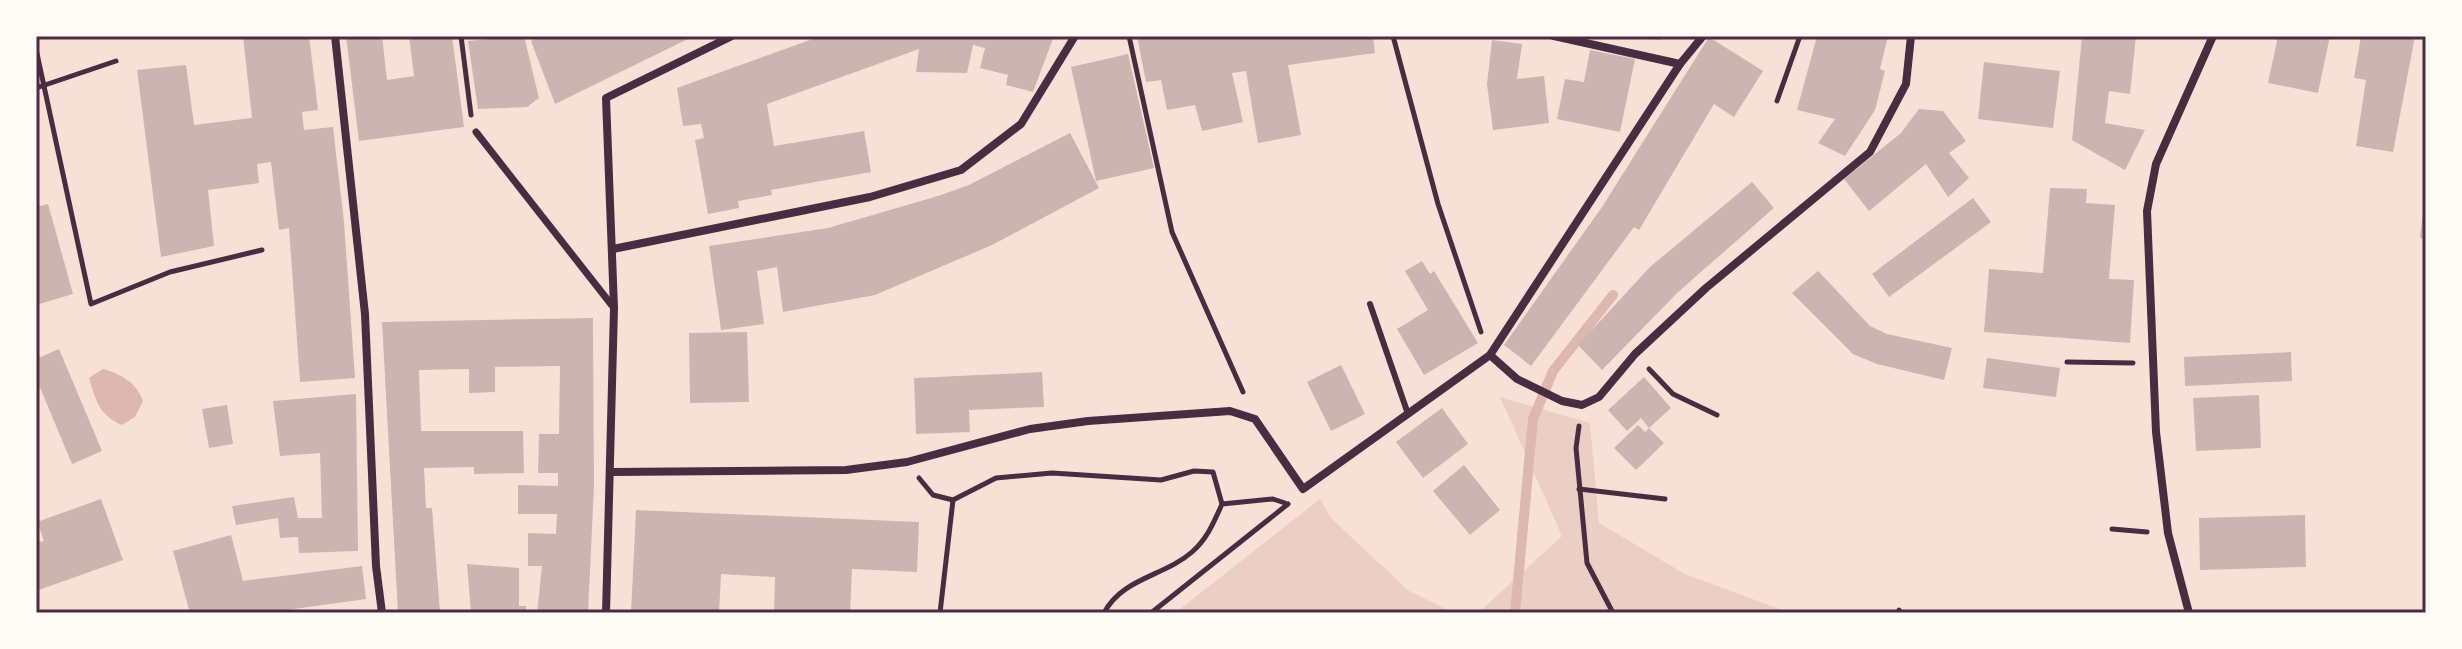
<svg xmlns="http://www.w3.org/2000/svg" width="2462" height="649" viewBox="0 0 2462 649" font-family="'Fira Sans Condensed',sans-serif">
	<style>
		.green { fill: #ebcfc5 }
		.water { fill: #dcb8b0 }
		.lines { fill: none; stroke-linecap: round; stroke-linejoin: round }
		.stream { stroke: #dcb8b0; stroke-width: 10 }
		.building { fill: #ccb4b1 }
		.path { stroke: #4a2c40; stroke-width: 5 }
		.service { stroke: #4a2c40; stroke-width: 6 }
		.pedestrian { stroke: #4a2c40; stroke-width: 7 }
		.minor { stroke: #4a2c40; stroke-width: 8 }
		.neatline { fill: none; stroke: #4a2c40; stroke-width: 3 }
	</style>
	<rect width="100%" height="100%" fill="#f7e1d7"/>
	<g class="green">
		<polygon points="1500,397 1590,423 1599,523 1685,574 1790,613 1478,613 1562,536"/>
		<polygon points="1320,499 1331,518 1409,591 1454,613 1175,613"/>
	</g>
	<path class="water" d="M103 369C121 374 137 383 143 401L135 417 122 425C99 415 96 401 89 378Z"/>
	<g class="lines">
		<polyline class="stream" points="1515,613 1533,419 1553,371 1613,295"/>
	</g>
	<g class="building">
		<polygon points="243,36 309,36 318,110 302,112 304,130 333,127 344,222 355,378 300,382 289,228 279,230 271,162 257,164 259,183 208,190 214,246 161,257 137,70 186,65 194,125 252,118"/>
		<polygon points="346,36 382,36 387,80 414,76 409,36 452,36 464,127 359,141"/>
		<polygon points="524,36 539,98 527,107 478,109 468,41"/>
		<polygon points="542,36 694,36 555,104 531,41"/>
		<polygon points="821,36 1054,36 1033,92 1006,85 1008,75 980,68 985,48 973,45 967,73 916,72 919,49 767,104 774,146 864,131 871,172 771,190 772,195 738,201 739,208 708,214 695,140 704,138 701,124 683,126 677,88"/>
		<polygon points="1137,36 1373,36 1375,53 1288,65 1301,135 1258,143 1246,71 1232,73 1243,122 1202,131 1195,105 1167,110 1161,80 1146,82"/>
		<polygon points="1641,36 1661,36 1661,40 1641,38"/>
		<polygon points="1817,36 1888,36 1880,69 1885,71 1875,110 1845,156 1818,143 1835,119 1797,110"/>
		<polygon points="2082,36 2136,36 2130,94 2109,91 2105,123 2145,130 2125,170 2072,140"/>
		<polygon points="2278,36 2330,36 2318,93 2268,83"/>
		<polygon points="2361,36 2415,36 2393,152 2356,146 2366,80 2354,78"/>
		<polygon points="1709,37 1763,71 1734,117 1714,104 1639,230 1634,227 1531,366 1504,345 1602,207"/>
		<polygon points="1492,40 1522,44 1517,79 1544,76 1549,123 1493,130 1487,84"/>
		<polygon points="1590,50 1635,59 1620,132 1557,119 1565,79 1584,82"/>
		<polygon points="1128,54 1154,168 1096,181 1071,67"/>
		<polygon points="1984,62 2060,71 2053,128 1978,119"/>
		<polygon points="1919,109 1943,111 1966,141 1949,153 1969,178 1948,197 1926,164 1869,211 1844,179 1901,133"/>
		<polygon points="1070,133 1099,188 992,245 875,295 783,312 777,267 757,271 764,324 721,330 709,246 828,228 938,196 969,185"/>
		<polygon points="1752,182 1774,208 1677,293 1602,370 1578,345 1650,267"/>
		<polygon points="2050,188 2087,189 2086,203 2115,205 2109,279 2134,280 2130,343 1984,332 1989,269 2043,273"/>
		<polygon points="1973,198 1991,222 1889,297 1872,274"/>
		<polygon points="2424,202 2426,202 2426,240 2420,238"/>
		<polygon points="48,204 73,294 36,305 36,207"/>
		<polygon points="1422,261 1430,274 1434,271 1478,343 1424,375 1397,329 1428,310 1405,271"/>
		<polygon points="1818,271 1870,326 1887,334 1952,348 1944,380 1877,364 1853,354 1792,293"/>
		<polygon points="593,318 594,486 588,613 537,613 542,566 528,566 528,533 556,534 557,514 518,514 518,485 558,486 558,473 538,473 539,434 559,434 560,366 495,367 495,392 469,393 469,369 419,370 421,431 523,431 524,473 474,474 474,467 424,468 426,508 432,508 440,613 398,613 382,322"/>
		<polygon points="747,332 749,402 690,403 689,333"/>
		<polygon points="59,349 102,451 72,464 36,378 36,359"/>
		<polygon points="2291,352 2292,381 2185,386 2184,357"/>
		<polygon points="1987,358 2060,368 2056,397 1983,388"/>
		<polygon points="1341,365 1365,414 1331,431 1307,382"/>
		<polygon points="1042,372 1044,407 969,410 970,432 916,434 914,378"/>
		<polygon points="1644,377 1671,408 1649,428 1641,418 1627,431 1608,410"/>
		<polygon points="356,394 358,551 299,553 298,537 280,538 278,518 236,525 232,506 294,497 298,518 322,518 320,453 280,456 273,401"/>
		<polygon points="2259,395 2261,448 2196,451 2193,398"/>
		<polygon points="227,405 233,444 209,448 202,409"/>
		<polygon points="1442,408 1468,444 1423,478 1396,442"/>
		<polygon points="1638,425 1645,432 1649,428 1664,443 1636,470 1614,448"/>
		<polygon points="1464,465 1500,510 1470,535 1433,491"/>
		<polygon points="101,499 123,560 36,591 36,543 44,541 37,522"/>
		<polygon points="636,510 919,522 917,572 852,569 850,613 774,613 775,577 721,574 719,613 631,613"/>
		<polygon points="2305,515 2306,567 2200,570 2199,518"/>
		<polygon points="231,535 243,581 362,566 366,599 265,613 190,613 173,551"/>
		<polygon points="467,564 519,568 519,606 526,606 526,613 471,613"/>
	</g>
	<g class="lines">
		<g class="path">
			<polyline points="461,36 471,115"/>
			<polyline points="1129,36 1172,232 1243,392"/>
			<polyline points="1393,36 1438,204 1481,332"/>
			<polyline points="36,49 91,304 170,272 262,250"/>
			<polyline points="36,88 116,61"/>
			<polyline points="1777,101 1800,36"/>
			<polyline points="2067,362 2133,363"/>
			<polyline points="1649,369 1673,394 1717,415"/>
			<polyline points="1579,426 1576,448 1587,563 1613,613"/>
			<polyline points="919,478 933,495 953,500"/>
			<polyline points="1579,489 1665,499"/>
			<polyline points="2112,529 2147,532"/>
			<polyline points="940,613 953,500 996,478 1052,473 1161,480 1194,471 1213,472 1222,504"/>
			<path d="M1104 613C1122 578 1165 576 1192 552 1207 539 1214 522 1222 504L1273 499 1285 503"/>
			<polyline points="1151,613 1288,504"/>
			<polyline points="1898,613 1899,610"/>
		</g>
		<polyline class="service" points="1370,304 1408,414"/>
		<polyline class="pedestrian" points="476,132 614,308"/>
		<g class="minor">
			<polyline points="335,36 365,314 376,566 382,613"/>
			<polyline points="1554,36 1680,64"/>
			<polyline points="613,249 870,197 961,170 1021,124 1075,36"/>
			<polyline points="1490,355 1517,379 1562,401 1582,405 1599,397 1635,354 1706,288 1870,152 1906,84 1911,36"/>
			<polyline points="612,472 846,470 907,462 1030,429 1088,421 1230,411 1255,419 1303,489 1490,355 1680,64 1703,36"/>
			<polyline points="606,613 614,308 606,98 732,36"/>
			<polyline points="2189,613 2168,533 2156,432 2147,211 2156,164 2213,36"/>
		</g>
	</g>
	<rect width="2462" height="649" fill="none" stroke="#fffaf5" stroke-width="76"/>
	<rect x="38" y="38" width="2386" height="573" class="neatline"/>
</svg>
